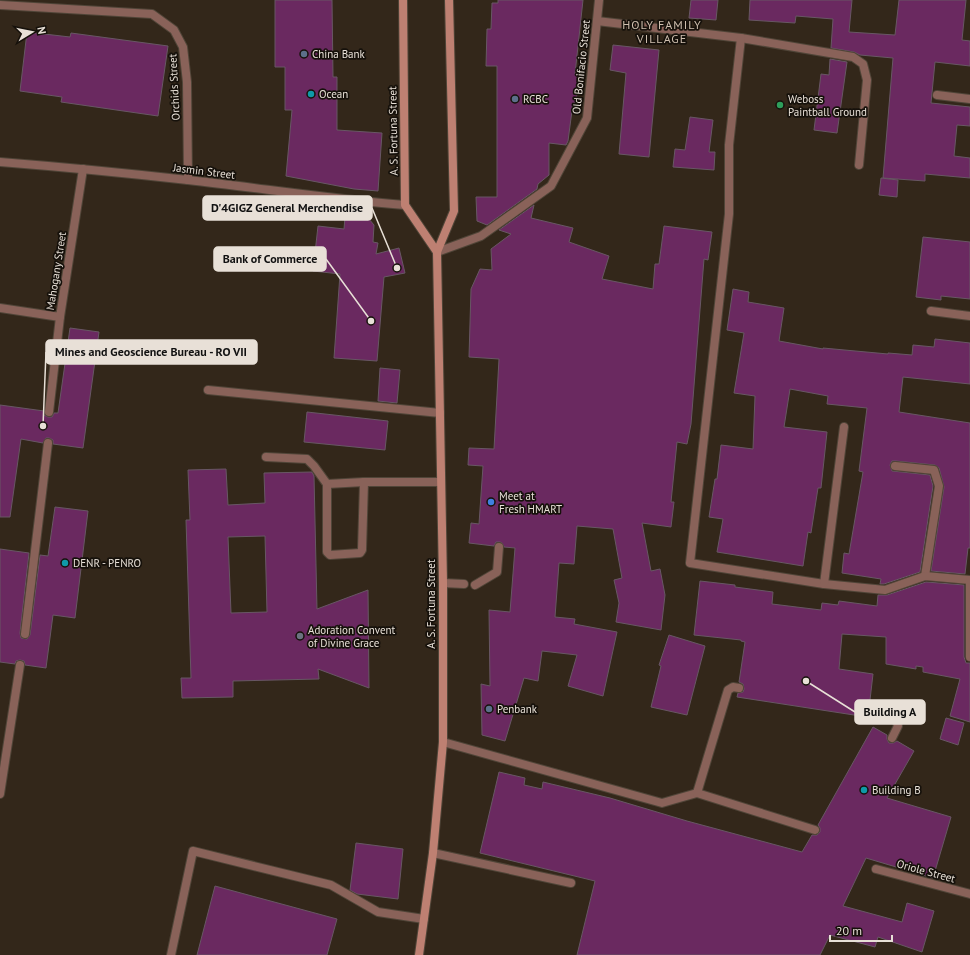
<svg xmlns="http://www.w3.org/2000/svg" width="970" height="955" viewBox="0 0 970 955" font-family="'PT Sans',sans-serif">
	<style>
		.building { fill: #6a2960; stroke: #685764; fill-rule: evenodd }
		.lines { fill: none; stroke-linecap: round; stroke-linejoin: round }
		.lane-casing { stroke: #504538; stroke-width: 10 }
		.street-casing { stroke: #504538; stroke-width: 10 }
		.secondary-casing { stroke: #504538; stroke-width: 10 }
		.lane { stroke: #896259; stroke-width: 8 }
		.street { stroke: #896259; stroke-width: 8 }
		.secondary { stroke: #be8072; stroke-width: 8 }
		.service-dot { fill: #5c6f8a; stroke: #16110b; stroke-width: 1.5 }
		.culture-dot { fill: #0f9aa8; stroke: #16110b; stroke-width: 1.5 }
		.leisure-dot { fill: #2e9e5b; stroke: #16110b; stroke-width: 1.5 }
		.shop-dot { fill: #3f7fe0; stroke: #16110b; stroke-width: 1.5 }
		.worship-dot { fill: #6b7280; stroke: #16110b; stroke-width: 1.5 }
		.labels { text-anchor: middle; stroke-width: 3.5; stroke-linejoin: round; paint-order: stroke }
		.poi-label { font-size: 11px; fill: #e8e0d7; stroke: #16110b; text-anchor: start }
		.street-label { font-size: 11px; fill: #e8e0d7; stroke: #16110b }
		.neighbourhood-label { font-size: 12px; letter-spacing: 1px; fill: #cfbfaf; stroke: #16110b }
		.leader { fill: none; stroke: #e8e0d7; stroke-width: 1.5 }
		.callout-dot { fill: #e8e0d7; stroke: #16110b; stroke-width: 1.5 }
		.callout { fill: #e8e0d7; stroke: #e8e0d7; stroke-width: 1.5 }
		.callout-label { font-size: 12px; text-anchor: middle; font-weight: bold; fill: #111 }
	</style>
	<rect width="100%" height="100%" fill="#33271a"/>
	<g class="building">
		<polygon points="275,0 332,0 333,77 337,77 337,130 382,133 378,191 354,189 286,176 292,110 285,110 285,67 275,67"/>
		<polygon points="498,0 583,0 575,74 579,74 576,103 573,103 568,141 566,145 549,143 549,175 538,184 537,189 487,225 477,221 476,197 497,197 497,66 486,66 487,29 491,29 492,3 498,3"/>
		<polygon points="691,0 718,0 716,20 689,18"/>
		<polygon points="750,0 852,0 849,32 895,35 899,0 966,0 962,40 970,41 970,66 935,62 931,103 970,107 970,126 957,125 954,156 970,158 970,178 925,174 925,181 883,178 893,58 860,55 854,52 831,48 833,19 796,16 795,23 749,20"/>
		<polygon points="27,32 70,37 71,33 168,46 158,116 61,102 62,97 20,91"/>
		<polygon points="613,45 659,50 649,157 619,154 626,73 610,70"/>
		<polygon points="830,59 847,62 837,133 814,130 821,74 829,75"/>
		<polygon points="690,117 713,120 709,152 715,152 714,170 673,167 675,149 685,150"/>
		<polygon points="881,178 898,180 897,197 879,195"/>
		<polygon points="346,205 358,206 374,225 373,242 378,243 376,254 399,248 405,273 384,277 377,361 334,358 340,274 313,271 318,226 344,229"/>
		<polygon points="534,205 531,218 573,228 569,242 609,256 602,279 653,289 655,264 659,264 664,226 712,232 708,260 704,259 691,424 687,444 677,442 671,502 674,502 671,527 642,523 651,571 660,569 665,595 661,630 616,622 619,603 614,580 622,578 613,529 577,526 574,564 559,563 555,617 575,619 574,624 617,632 603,696 568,686 577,655 542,651 538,681 524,678 505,741 482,735 481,684 490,686 489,610 510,612 515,548 504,547 502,543 500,542 496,542 494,546 469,543 471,523 479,524 483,466 468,465 469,448 494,449 499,359 469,357 471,289 480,269 492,270 491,249 511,234 499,230"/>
		<polygon points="923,237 970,242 970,299 941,296 941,300 916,297"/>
		<polygon points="733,289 749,292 748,302 784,308 779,341 823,349 823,348 888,354 888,353 912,355 913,345 934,347 935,339 970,343 970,384 903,377 899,412 970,423 970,548 968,548 965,574 931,571 944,487 939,468 935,465 896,461 892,461 890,465 892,471 930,475 933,486 920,572 884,584 880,584 881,579 842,573 844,553 849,554 863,472 859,471 867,408 827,404 828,396 790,389 784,427 827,432 821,488 818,488 811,533 808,532 803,566 717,552 723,519 709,517 715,479 717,479 721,445 753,449 755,396 734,393 744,333 727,330"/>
		<polygon points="70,328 99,332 83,448 53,444 53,440 49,438 46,438 43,443 21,439 10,517 0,517 0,405 44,411 44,415 48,417 52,417 54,413 58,413"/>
		<polygon points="380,368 400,370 397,403 378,401"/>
		<polygon points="307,412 388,421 385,450 304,442"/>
		<path d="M226 469 228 505 265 503 264 473 312 472 314 476 317 609 368 590 369 688 318 669 319 679 233 681V697L182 698 181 678H191L186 520H190L188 470ZM265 536 267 612 231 613 228 537Z"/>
		<polygon points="55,507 88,511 75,618 53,615 46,668 25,665 24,661 20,660 16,661 15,664 0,662 0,549 29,553 20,633 21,638 27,639 30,635 40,555 48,556"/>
		<polygon points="700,581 735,585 735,587 773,592 772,604 821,610 822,603 838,605 839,601 877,606 878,595 887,595 926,582 964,585 964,657 966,663 970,663 970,722 950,716 960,679 923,672 923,667 916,666 916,669 886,664 886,637 842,634 839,669 873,674 870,700 867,700 864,704 864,707 868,710 867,717 737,697 738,693 743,692 744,689 743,684 739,682 745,642 741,641 741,640 694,635"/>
		<polygon points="669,635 705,646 687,715 651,707 661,666 659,665"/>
		<polygon points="946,718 964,723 958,745 940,739"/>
		<polygon points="873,727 887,735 887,739 889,743 893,743 897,741 914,751 887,798 951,817 933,878 866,858 843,906 902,922 907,903 934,911 922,952 878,937 875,947 830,935 820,955 577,955 595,881 480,853 499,772 525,778 524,785 542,789 543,782 610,798 687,821 802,852 812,835 817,835 820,832 820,828 818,825"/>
		<polygon points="356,843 403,849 398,899 357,894 350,890"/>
		<polygon points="215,886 337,919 327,955 197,955"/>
	</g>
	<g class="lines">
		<defs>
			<g id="lane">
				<polyline points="937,95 970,99"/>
				<polyline points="208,390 440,413"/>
				<polyline points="49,412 60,317"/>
				<polyline points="266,457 307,459 314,466 327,484 364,482"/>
				<polyline points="895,466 934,470 939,486 925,576"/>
				<polyline points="327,484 327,552 330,555 360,553 362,550 364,482 441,482"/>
				<polyline points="443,583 464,584"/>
				<polyline points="475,585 497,572 499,547"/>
				<polyline points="25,634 48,443"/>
				<polyline points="869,705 876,706 894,713 898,726 892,738"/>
				<polyline points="443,742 662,803 697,793 815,830"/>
				<polyline points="697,793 728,690 733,687 739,688"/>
				<polyline points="0,794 20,665"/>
				<polyline points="433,853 571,883"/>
				<polyline points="171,955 193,851 331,885 378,912 424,919"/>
			</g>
			<g id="street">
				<polyline points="0,5 152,14 174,30 183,47 187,82 188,180"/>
				<polyline points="597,21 741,38 853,57 863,64 867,80 859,165"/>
				<polyline points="741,38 729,145 729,214 690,563 824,584 885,590 925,576 970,580"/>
				<path d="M0 162C63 167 125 173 188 180 260 188 332 199 405 205"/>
				<polyline points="437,252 481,236 551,186 587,118 599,0"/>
				<polyline points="0,308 60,317 83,169"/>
				<polyline points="931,311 970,316"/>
				<polyline points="824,584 844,427"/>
				<polyline points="970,657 970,580"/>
				<polyline points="876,869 970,894"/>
			</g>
			<g id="secondary">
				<polyline points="403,0 405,205 437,252"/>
				<polyline points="419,955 433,853 443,742 443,583 437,252 454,211 449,0"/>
			</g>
		</defs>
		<use href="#lane" class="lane-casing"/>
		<use href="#street" class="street-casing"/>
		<use href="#secondary" class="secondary-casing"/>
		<use href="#lane" class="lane"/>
		<use href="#street" class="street"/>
		<use href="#secondary" class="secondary"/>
	</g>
	<g class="service-dot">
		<circle cx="304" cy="54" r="4"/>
		<circle cx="515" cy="99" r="4"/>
		<circle cx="489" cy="709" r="4"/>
	</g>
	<g class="culture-dot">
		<circle cx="311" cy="94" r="4"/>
		<circle cx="65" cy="563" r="4"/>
		<circle cx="864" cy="790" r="4"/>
	</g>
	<circle class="leisure-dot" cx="780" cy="105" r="4"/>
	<circle class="shop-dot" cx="491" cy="502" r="4"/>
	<circle class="worship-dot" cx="300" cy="636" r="4"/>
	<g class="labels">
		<g class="poi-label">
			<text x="312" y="58">China Bank</text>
			<text x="319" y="98">Ocean</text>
			<text x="523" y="103">RCBC</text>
			<text x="788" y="103">Weboss<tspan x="788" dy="13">Paintball Ground</tspan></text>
			<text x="499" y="500">Meet at<tspan x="499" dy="13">Fresh HMART</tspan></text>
			<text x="73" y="567">DENR - PENRO</text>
			<text x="308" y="634">Adoration Convent<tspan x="308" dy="13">of Divine Grace</tspan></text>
			<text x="497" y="713">Penbank</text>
			<text x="872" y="794">Building B</text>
		</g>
		<g class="street-label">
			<text transform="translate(581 67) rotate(-84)" y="4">Old Bonifacio Street</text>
			<text transform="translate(174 87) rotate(-93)" y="4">Orchids Street</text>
			<text transform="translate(393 131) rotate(-91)" y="4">A. S. Fortuna Street</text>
			<text transform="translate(204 171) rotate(7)" y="4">Jasmin Street</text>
			<text transform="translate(56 271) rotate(-81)" y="4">Mahogany Street</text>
			<text transform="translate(431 604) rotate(-90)" y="4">A. S. Fortuna Street</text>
			<text transform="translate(926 871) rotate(15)" y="4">Oriole Street</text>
		</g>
		<g class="neighbourhood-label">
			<text x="662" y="29">HOLY FAMILY<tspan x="662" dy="14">VILLAGE</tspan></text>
		</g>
	</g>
	<path class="leader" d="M397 268L372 208M371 321L326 259M43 426L46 352M806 681L855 712"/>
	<g class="callout-dot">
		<circle cx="397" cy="268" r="4"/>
		<circle cx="371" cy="321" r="4"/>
		<circle cx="43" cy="426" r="4"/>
		<circle cx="806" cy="681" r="4"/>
	</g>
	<g class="callout">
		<rect x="203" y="196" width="169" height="24" rx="4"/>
		<rect x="214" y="247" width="112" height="24" rx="4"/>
		<rect x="46" y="340" width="211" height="24" rx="4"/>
		<rect x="855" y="700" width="70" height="24" rx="4"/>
	</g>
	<g class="callout-label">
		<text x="287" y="212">D'4GIGZ General Merchendise</text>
		<text x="270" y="263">Bank of Commerce</text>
		<text x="151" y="356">Mines and Geoscience Bureau - RO VII</text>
		<text x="890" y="716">Building A</text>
	</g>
	<g transform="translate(32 32) rotate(80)" stroke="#16110b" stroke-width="3" paint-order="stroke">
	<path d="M0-3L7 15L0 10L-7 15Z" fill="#e8e0d7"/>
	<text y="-6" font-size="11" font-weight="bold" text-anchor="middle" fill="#e8e0d7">N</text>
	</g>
	<path d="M830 935v6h62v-6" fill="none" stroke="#e8e0d7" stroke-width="2"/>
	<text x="836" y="935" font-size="12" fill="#e8e0d7" stroke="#16110b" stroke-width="3" paint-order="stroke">20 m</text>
</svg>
